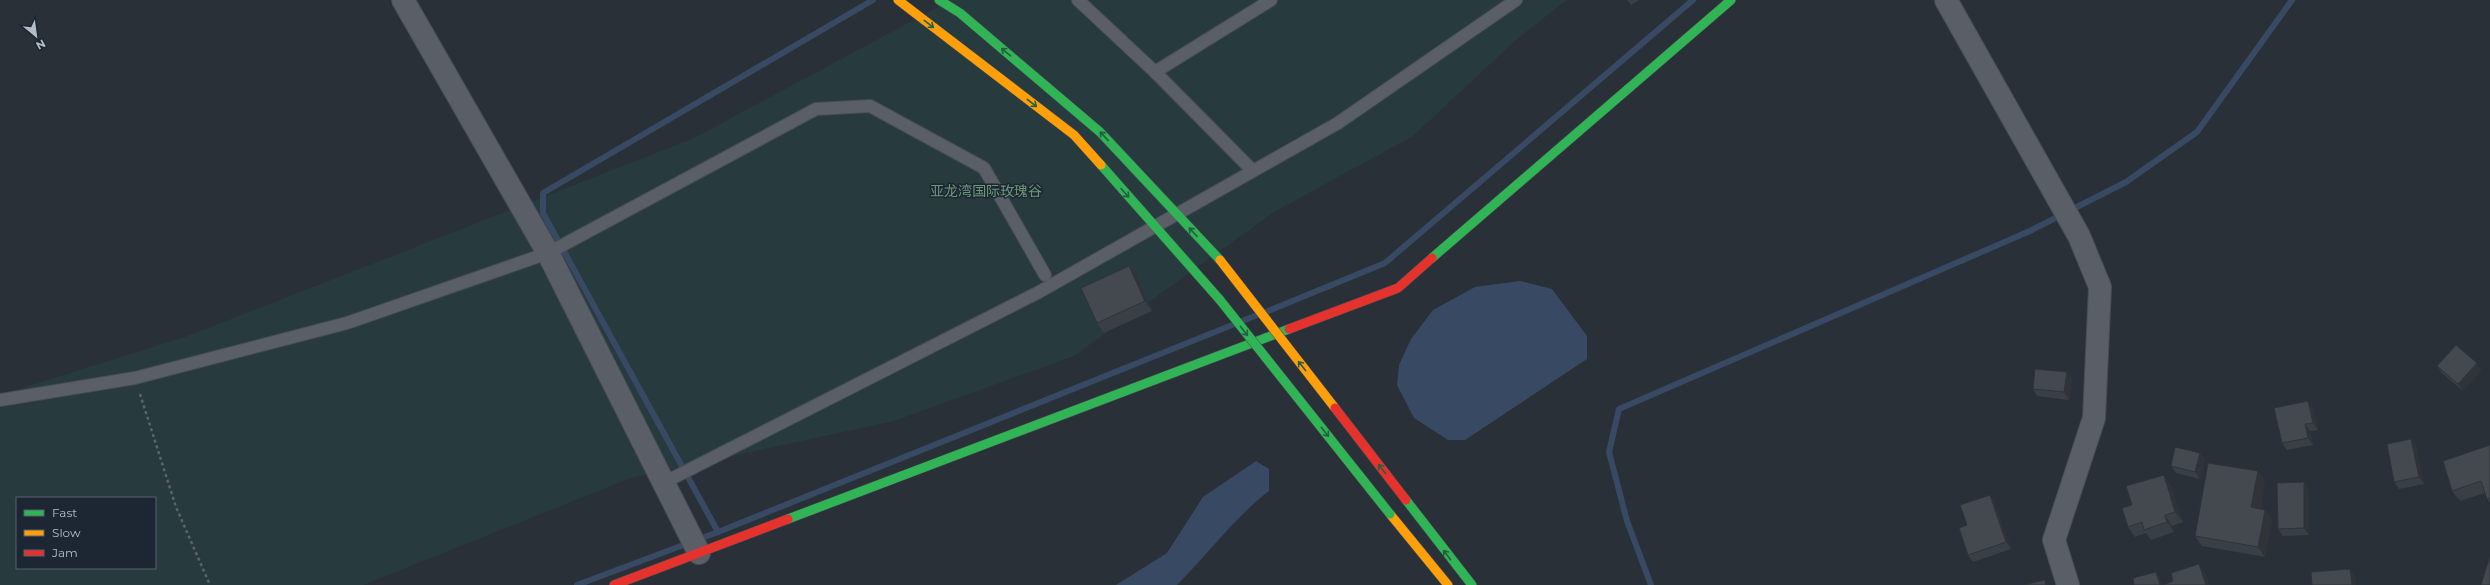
<svg xmlns="http://www.w3.org/2000/svg" width="2490" height="585" viewBox="0 0 2490 585" font-family="Montserrat,'Noto Sans SC',sans-serif">
	<style>
		.green { fill: #273a3e; fill-rule: evenodd }
		.water { fill: #384963 }
		.lines { fill: none; stroke-linecap: round; stroke-linejoin: round }
		.stream { stroke: #384963; stroke-width: 6 }
		.lane-casing { stroke: #484c53; stroke-width: 14 }
		.street-casing { stroke: #484c53; stroke-width: 24 }
		.fast-casing { stroke: #484c53; stroke-width: 10 }
		.slow-casing { stroke: #484c53; stroke-width: 10 }
		.jam-casing { stroke: #484c53; stroke-width: 10 }
		.path { stroke: #5d636a; stroke-width: 2.5; stroke-dasharray: 3 3; stroke-linecap: butt }
		.lane { stroke: #5a5e66; stroke-width: 12 }
		.street { stroke: #5a5e66; stroke-width: 22 }
		.fast { stroke: #30b455; stroke-width: 9 }
		.slow { stroke: #ff9f0a; stroke-width: 9 }
		.jam { stroke: #e5322d; stroke-width: 9 }
		.fast-bridge-casing { stroke: #484c53; stroke-width: 10; stroke-linecap: butt }
		.slow-bridge-casing { stroke: #484c53; stroke-width: 10; stroke-linecap: butt }
		.jam-bridge-casing { stroke: #484c53; stroke-width: 10; stroke-linecap: butt }
		.fast-bridge { stroke: #30b455; stroke-width: 9 }
		.slow-bridge { stroke: #ff9f0a; stroke-width: 9 }
		.jam-bridge { stroke: #e5322d; stroke-width: 9 }
		.wall { fill: #3a3f45 }
		.shaded-wall { fill: #303338 }
		.building { fill: #444950; stroke: #303338 }
		.oneway { stroke: #255f41 }
		.labels { text-anchor: middle; stroke-width: 3; stroke-linejoin: round; paint-order: stroke }
		.park-label { font-size: 14px; fill: #6b9a76; stroke: #1d2633 }
	</style>
	<rect width="100%" height="100%" fill="#2a3038"/>
	<path class="green" d="M951 0H1567L1517 39 1413 136 1274 212 1074 356 894 421 631 478 363 585H0V395L185 337 692 139ZM17 498H155V568H17Z"/>
	<g class="water">
		<polygon points="1520,281 1552,289 1587,336 1587,359 1465,440 1448,440 1414,418 1397,385 1399,365 1411,339 1433,310 1475,287"/>
		<path d="M1256 461 1269 469V491C1234 518 1208 554 1177 585H1116L1167 553 1203 497Z"/>
	</g>
	<g class="lines">
		<g class="stream">
			<polyline points="1266,312 1385,263 1693,0"/>
			<polyline points="718,532 543,213 543,193 873,0"/>
			<polyline points="577,585 718,532 1257,315"/>
			<polyline points="1651,585 1627,521 1609,452 1619,409 2030,231 2126,182 2197,132 2292,0"/>
		</g>
		<defs>
			<g id="lane">
				<polyline points="1078,0 1155,72 1271,0"/>
				<polyline points="1155,72 1253,171"/>
				<polyline points="0,400 135,378 347,323 548,253 816,109 870,106 984,168 1045,275"/>
				<polyline points="663,483 1039,292 1338,123 1516,0"/>
			</g>
			<g id="street">
				<polyline points="403,0 548,253 699,553"/>
				<polyline points="1946,0 2079,236 2100,287 2094,418 2054,540 2068,585"/>
			</g>
			<g id="fast">
				<polyline points="939,0 960,13 1100,132 1220,260"/>
				<polyline points="1101,165 1220,300"/>
				<polyline points="1432,258 1731,0"/>
				<polyline points="1406,500 1472,585"/>
				<polyline points="788,519 1289,329"/>
			</g>
			<g id="slow">
				<polyline points="898,0 1074,135 1101,165"/>
				<polyline points="1390,514 1448,585"/>
			</g>
			<g id="jam">
				<polyline points="1289,329 1398,288 1432,258"/>
				<polyline points="614,585 788,519"/>
			</g>
		</defs>
		<use href="#lane" class="lane-casing"/>
		<use href="#street" class="street-casing"/>
		<use href="#fast" class="fast-casing"/>
		<use href="#slow" class="slow-casing"/>
		<use href="#jam" class="jam-casing"/>
		<polyline class="path" points="140,394 176,507 210,585"/>
		<use href="#lane" class="lane"/>
		<use href="#street" class="street"/>
		<use href="#fast" class="fast"/>
		<use href="#slow" class="slow"/>
		<use href="#jam" class="jam"/>
		<defs>
			<polyline id="fast-bridge" points="1220,300 1390,514"/>
			<polyline id="slow-bridge" points="1220,260 1335,408"/>
			<polyline id="jam-bridge" points="1335,408 1406,500"/>
		</defs>
		<use href="#fast-bridge" class="fast-bridge-casing"/>
		<use href="#slow-bridge" class="slow-bridge-casing"/>
		<use href="#jam-bridge" class="jam-bridge-casing"/>
		<use href="#fast-bridge" class="fast-bridge"/>
		<use href="#slow-bridge" class="slow-bridge"/>
		<use href="#jam-bridge" class="jam-bridge"/>
	</g>
	<g class="wall">
		<polygon points="1627,0 1639,0 1631,5"/>
		<polygon points="1129,266 1137,276 1152,311 1104,333 1097,323"/>
		<polygon points="2437,366 2482,370 2463,391 2442,373"/>
		<polygon points="2067,372 2072,379 2069,400 2037,396 2033,389"/>
		<polygon points="2313,408 2318,430 2310,431 2313,445 2287,450 2282,443"/>
		<polygon points="2411,439 2416,446 2424,484 2399,489 2394,482"/>
		<polygon points="2490,445 2490,503 2487,499 2485,493 2460,501 2452,491"/>
		<polygon points="2200,453 2205,460 2200,479 2176,473 2171,466"/>
		<polygon points="2265,481 2260,509 2265,510 2272,520 2265,557 2202,546 2195,536"/>
		<polygon points="2304,482 2309,490 2309,535 2283,536 2278,529"/>
		<polygon points="2171,485 2183,522 2172,526 2174,532 2151,540 2146,533 2135,537 2128,527"/>
		<polygon points="1990,495 1994,502 2011,549 1973,562 1968,555 1967,525"/>
	</g>
	<g class="shaded-wall">
		<polygon points="1129,266 1137,276 1152,311 1145,301"/>
		<polygon points="2477,363 2482,370 2463,391 2458,384"/>
		<polygon points="2067,372 2072,379 2069,400 2064,392"/>
		<polygon points="2308,401 2313,408 2318,430 2313,423"/>
		<polygon points="2305,424 2310,431 2313,445 2308,438"/>
		<polygon points="2411,439 2416,446 2424,484 2419,477"/>
		<polygon points="2200,453 2205,460 2200,479 2195,472"/>
		<polygon points="2258,471 2265,481 2258,517 2251,507"/>
		<polygon points="2164,475 2171,485 2183,522 2175,512"/>
		<polygon points="2304,482 2309,490 2309,535 2304,528"/>
		<polygon points="1990,495 1994,502 2011,549 2006,542"/>
		<polygon points="2265,510 2272,520 2265,557 2258,547"/>
		<polygon points="2165,515 2172,526 2174,532 2167,522"/>
		<polygon points="2199,564 2206,574 2210,585 2206,585"/>
		<polygon points="2350,569 2355,576 2356,585 2352,585"/>
		<polygon points="2156,572 2159,575 2162,585 2160,585"/>
	</g>
	<g class="building">
		<polygon points="1129,266 1145,301 1097,323 1081,288"/>
		<polygon points="2456,345 2477,363 2458,384 2437,366"/>
		<polygon points="2035,369 2067,372 2064,392 2033,389"/>
		<polygon points="2308,401 2313,423 2305,424 2308,438 2282,443 2274,408"/>
		<polygon points="2411,439 2419,477 2394,482 2387,444"/>
		<polygon points="2490,445 2490,498 2487,499 2481,481 2452,491 2443,461"/>
		<polygon points="2175,447 2200,453 2195,472 2171,466"/>
		<polygon points="2208,463 2258,471 2251,507 2265,510 2258,547 2195,536"/>
		<polygon points="2164,475 2175,512 2165,515 2167,522 2144,530 2142,522 2128,527 2122,508 2132,505 2126,486"/>
		<polygon points="2304,482 2304,528 2278,529 2277,483"/>
		<polygon points="1990,495 2006,542 1968,555 1959,528 1967,525 1960,505"/>
		<polygon points="2490,556 2490,585 2481,585"/>
		<polygon points="2199,564 2206,585 2163,585 2173,581 2171,573"/>
		<polygon points="2350,569 2352,585 2312,585 2311,572"/>
		<polygon points="2156,572 2160,585 2134,585 2133,578"/>
		<polygon points="2045,580 2046,585 2024,585"/>
	</g>
	<defs><path id="oneway-shaft" d="M-6 0H5M1.5-3L5.5 0L1.5 3" fill="none" stroke-width="1.6" stroke-linecap="round" stroke-linejoin="round"/></defs>
	<g class="oneway">
		<use href="#oneway-shaft" transform="translate(929 24) rotate(38)"/>
		<use href="#oneway-shaft" transform="translate(1006 52) rotate(-140)"/>
		<use href="#oneway-shaft" transform="translate(1032 103) rotate(38)"/>
		<use href="#oneway-shaft" transform="translate(1104 136) rotate(-133)"/>
		<use href="#oneway-shaft" transform="translate(1125 193) rotate(48)"/>
		<use href="#oneway-shaft" transform="translate(1193 232) rotate(-133)"/>
		<use href="#oneway-shaft" transform="translate(1244 331) rotate(52)"/>
		<use href="#oneway-shaft" transform="translate(1302 366) rotate(-128)"/>
		<use href="#oneway-shaft" transform="translate(1325 432) rotate(52)"/>
		<use href="#oneway-shaft" transform="translate(1382 469) rotate(-128)"/>
		<use href="#oneway-shaft" transform="translate(1447 555) rotate(-127)"/>
	</g>
	<g class="labels">
		<g class="park-label">
			<text x="986" y="196">亚龙湾国际玫瑰谷</text>
		</g>
	</g>
	<rect x="16" y="497" width="140" height="72" fill="#1d2633" stroke="#59626f"/>
	<rect x="24" y="510" width="20" height="6" fill="#30b455" stroke="#59626f"/>
	<text x="52" y="517" font-size="12" fill="#b4bcc9">Fast</text>
	<rect x="24" y="530" width="20" height="6" fill="#ff9f0a" stroke="#59626f"/>
	<text x="52" y="537" font-size="12" fill="#b4bcc9">Slow</text>
	<rect x="24" y="550" width="20" height="6" fill="#e5322d" stroke="#59626f"/>
	<text x="52" y="557" font-size="12" fill="#b4bcc9">Jam</text>
	<g transform="translate(36 36) rotate(151)" stroke="#1d2633" stroke-width="3" paint-order="stroke">
	<path d="M0-3L7 15L0 10L-7 15Z" fill="#b4bcc9"/>
	<text y="-6" font-size="11" font-weight="bold" text-anchor="middle" fill="#b4bcc9">N</text>
	</g>
</svg>
